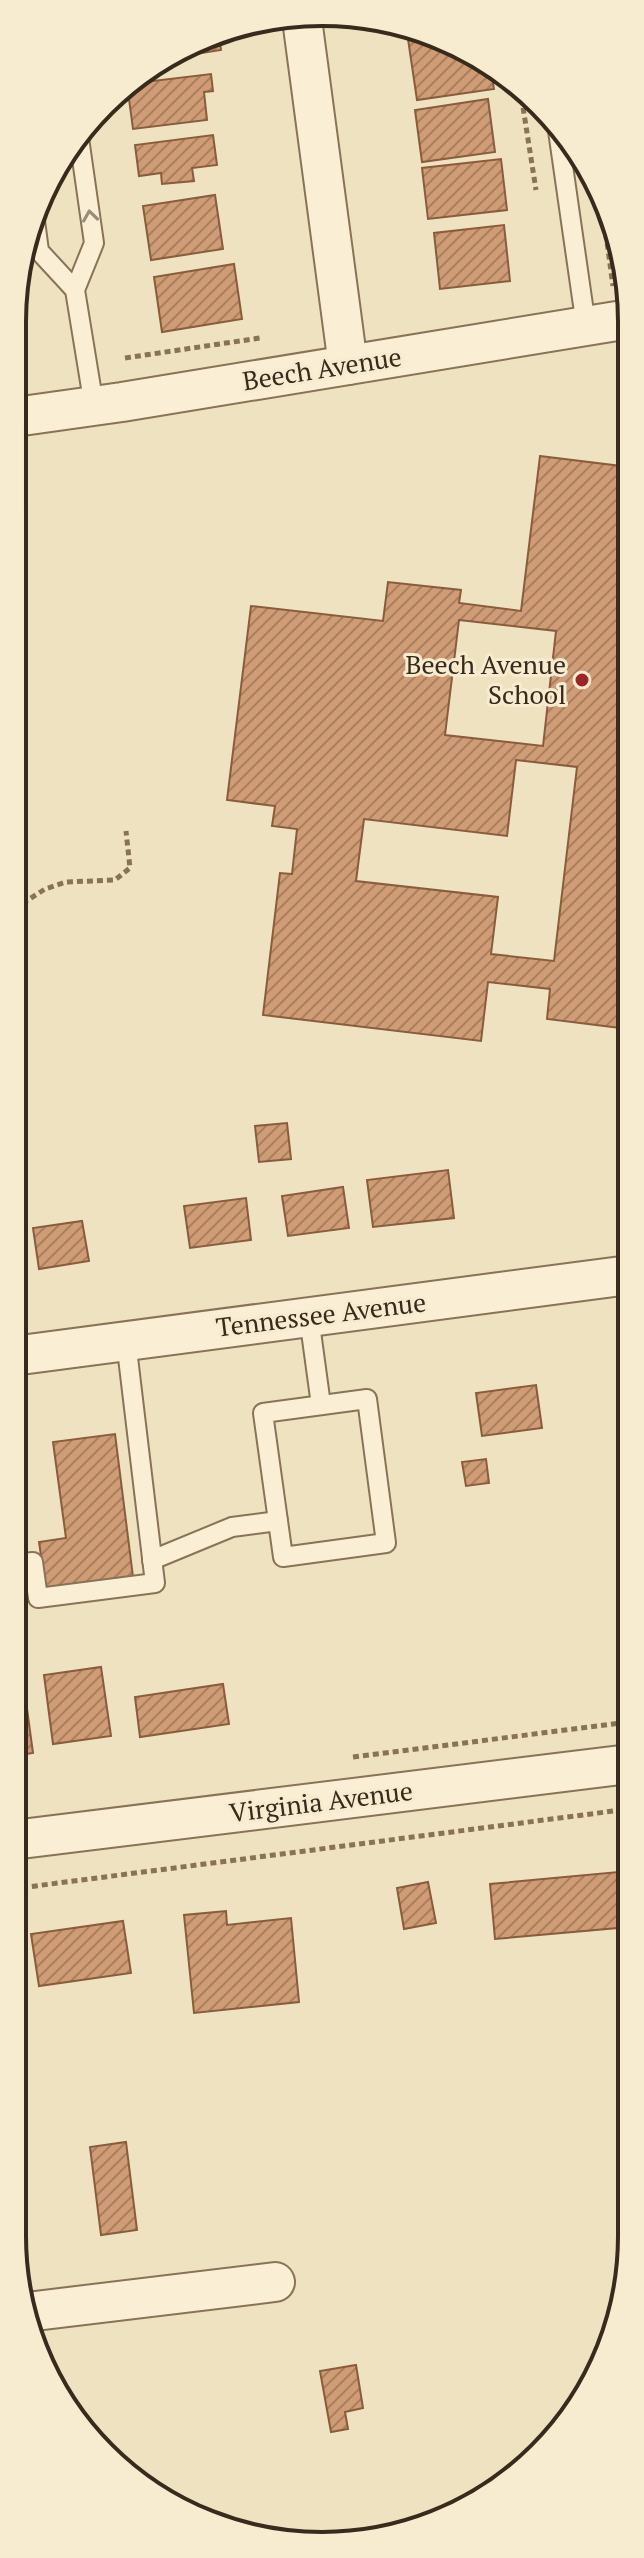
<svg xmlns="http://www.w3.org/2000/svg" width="644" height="2558" viewBox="0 0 644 2558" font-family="'PT Serif',serif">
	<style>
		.building { fill: url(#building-hatch); stroke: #895c3c; stroke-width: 2; fill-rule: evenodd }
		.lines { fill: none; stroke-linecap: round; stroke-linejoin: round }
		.service-casing { stroke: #897357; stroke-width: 22 }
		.minor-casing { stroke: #897357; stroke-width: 42 }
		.path { stroke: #897357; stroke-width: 5; stroke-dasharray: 6 4; stroke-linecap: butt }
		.service { stroke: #faefd4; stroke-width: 18 }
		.minor { stroke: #faefd4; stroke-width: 38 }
		.oneway { stroke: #998c78 }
		.poi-dot { fill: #9b2625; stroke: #f7ecd0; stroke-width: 3 }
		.labels { text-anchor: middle; stroke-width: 6; stroke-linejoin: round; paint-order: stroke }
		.street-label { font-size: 26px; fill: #382a1c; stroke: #f7ecd0 }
		.poi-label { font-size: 26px; fill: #382a1c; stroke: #f7ecd0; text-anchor: end }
		.rim { fill: none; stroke: #382a1c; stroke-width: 4 }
	</style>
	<defs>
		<pattern id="building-hatch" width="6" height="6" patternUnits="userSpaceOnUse" patternTransform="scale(2)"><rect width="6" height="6" fill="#cf9c75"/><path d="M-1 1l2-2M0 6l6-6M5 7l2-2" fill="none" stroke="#a97f5f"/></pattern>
	</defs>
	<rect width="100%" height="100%" fill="#efe2c0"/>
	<g class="building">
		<polygon points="219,34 221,50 170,58"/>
		<polygon points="431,35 460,44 490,66 494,89 417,100 408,39"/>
		<polygon points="211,74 213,91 204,92 207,120 133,129 127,84"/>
		<polygon points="488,99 495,152 422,162 415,110"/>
		<polygon points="213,135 217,165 192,168 194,181 162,184 161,173 139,176 135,145"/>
		<polygon points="501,159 507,210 428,219 422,168"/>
		<polygon points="215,195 223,249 151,260 143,206"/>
		<polygon points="504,225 510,281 440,289 434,233"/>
		<polygon points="234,264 242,319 162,332 154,277"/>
		<path d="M540 456 629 467V1029L547 1019 550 989 488 982 481 1041 263 1015 280 873 292 874 297 829 272 826 275 806 227 800 251 606 383 621 388 582 461 590 459 603 521 611ZM459 620 556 631 543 746 445 735ZM516 760 577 767 554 961 491 954 498 897 356 881 364 819 507 836Z"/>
		<polygon points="287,1123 291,1159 259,1162 255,1126"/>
		<polygon points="448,1170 454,1218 373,1227 367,1180"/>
		<polygon points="343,1187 349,1228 288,1236 282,1196"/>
		<polygon points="246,1198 251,1240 190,1248 184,1206"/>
		<polygon points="82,1221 89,1261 39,1269 33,1228"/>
		<polygon points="17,1232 24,1280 13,1282 13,1233"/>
		<polygon points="536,1385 542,1428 482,1436 476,1393"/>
		<polygon points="115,1434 133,1577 46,1589 39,1542 66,1538 53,1442"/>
		<polygon points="486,1459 489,1483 466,1486 462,1462"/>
		<polygon points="101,1667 111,1736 53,1744 44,1675"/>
		<polygon points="223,1684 229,1724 140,1737 135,1697"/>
		<polygon points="25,1694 33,1753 13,1756 13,1695"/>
		<polygon points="629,1871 629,1927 495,1939 490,1884"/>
		<polygon points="428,1882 436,1923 404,1929 397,1888"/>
		<polygon points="226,1911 227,1925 291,1918 299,2002 194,2013 184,1915"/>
		<polygon points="123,1921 131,1973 39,1986 31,1934"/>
		<polygon points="126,2142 137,2230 101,2235 90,2147"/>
		<polygon points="356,2365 363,2408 345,2412 348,2429 331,2432 320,2371"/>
	</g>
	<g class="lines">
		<defs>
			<g id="service">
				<polyline points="557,124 586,326"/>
				<polyline points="79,138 94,243 75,290 94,406"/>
				<polyline points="35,221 39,251 75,290"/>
				<polyline points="309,1317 321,1405"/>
				<polygon points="367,1399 386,1543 283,1557 263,1413"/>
				<polyline points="152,1560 232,1527 278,1521"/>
				<polyline points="13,1564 33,1562 38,1598 155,1583 126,1341"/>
			</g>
			<g id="minor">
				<polyline points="302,19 348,365"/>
				<polyline points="15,417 122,402 629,319"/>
				<polyline points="13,1356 629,1275"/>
				<polyline points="13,1840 629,1764"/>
				<polyline points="27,2312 275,2282"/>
			</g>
		</defs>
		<use href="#service" class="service-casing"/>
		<use href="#minor" class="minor-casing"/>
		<g class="path">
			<polyline points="520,88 536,190"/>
			<polyline points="599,184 613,286"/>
			<polyline points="125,358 260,338"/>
			<polyline points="14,909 45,889 66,882 115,880 130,868 126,831"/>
			<polyline points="353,1757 629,1722"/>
			<polyline points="12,1889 629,1809"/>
		</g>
		<use href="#service" class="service"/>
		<use href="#minor" class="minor"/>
	</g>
	<defs><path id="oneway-chevron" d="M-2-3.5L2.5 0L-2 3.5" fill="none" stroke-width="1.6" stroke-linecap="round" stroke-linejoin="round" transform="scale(2)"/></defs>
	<use class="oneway" href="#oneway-chevron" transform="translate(90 216) rotate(-98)"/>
	<circle class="poi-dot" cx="582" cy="680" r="8"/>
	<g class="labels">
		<g class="street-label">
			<text transform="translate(322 369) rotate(-9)" y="9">Beech Avenue</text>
			<text transform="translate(321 1315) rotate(-7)" y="9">Tennessee Avenue</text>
			<text transform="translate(321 1802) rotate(-7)" y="9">Virginia Avenue</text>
		</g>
		<g class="poi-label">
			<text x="566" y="674">Beech Avenue<tspan x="566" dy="30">School</tspan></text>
		</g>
	</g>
	<path d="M0 0H644V2558H0ZM322 26H322A296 296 0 0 1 618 322V2236A296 296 0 0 1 322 2532H322A296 296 0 0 1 26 2236V322A296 296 0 0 1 322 26Z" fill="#f7ecd0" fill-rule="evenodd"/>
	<path class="rim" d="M322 26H322A296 296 0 0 1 618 322V2236A296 296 0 0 1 322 2532H322A296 296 0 0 1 26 2236V322A296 296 0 0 1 322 26Z"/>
</svg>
